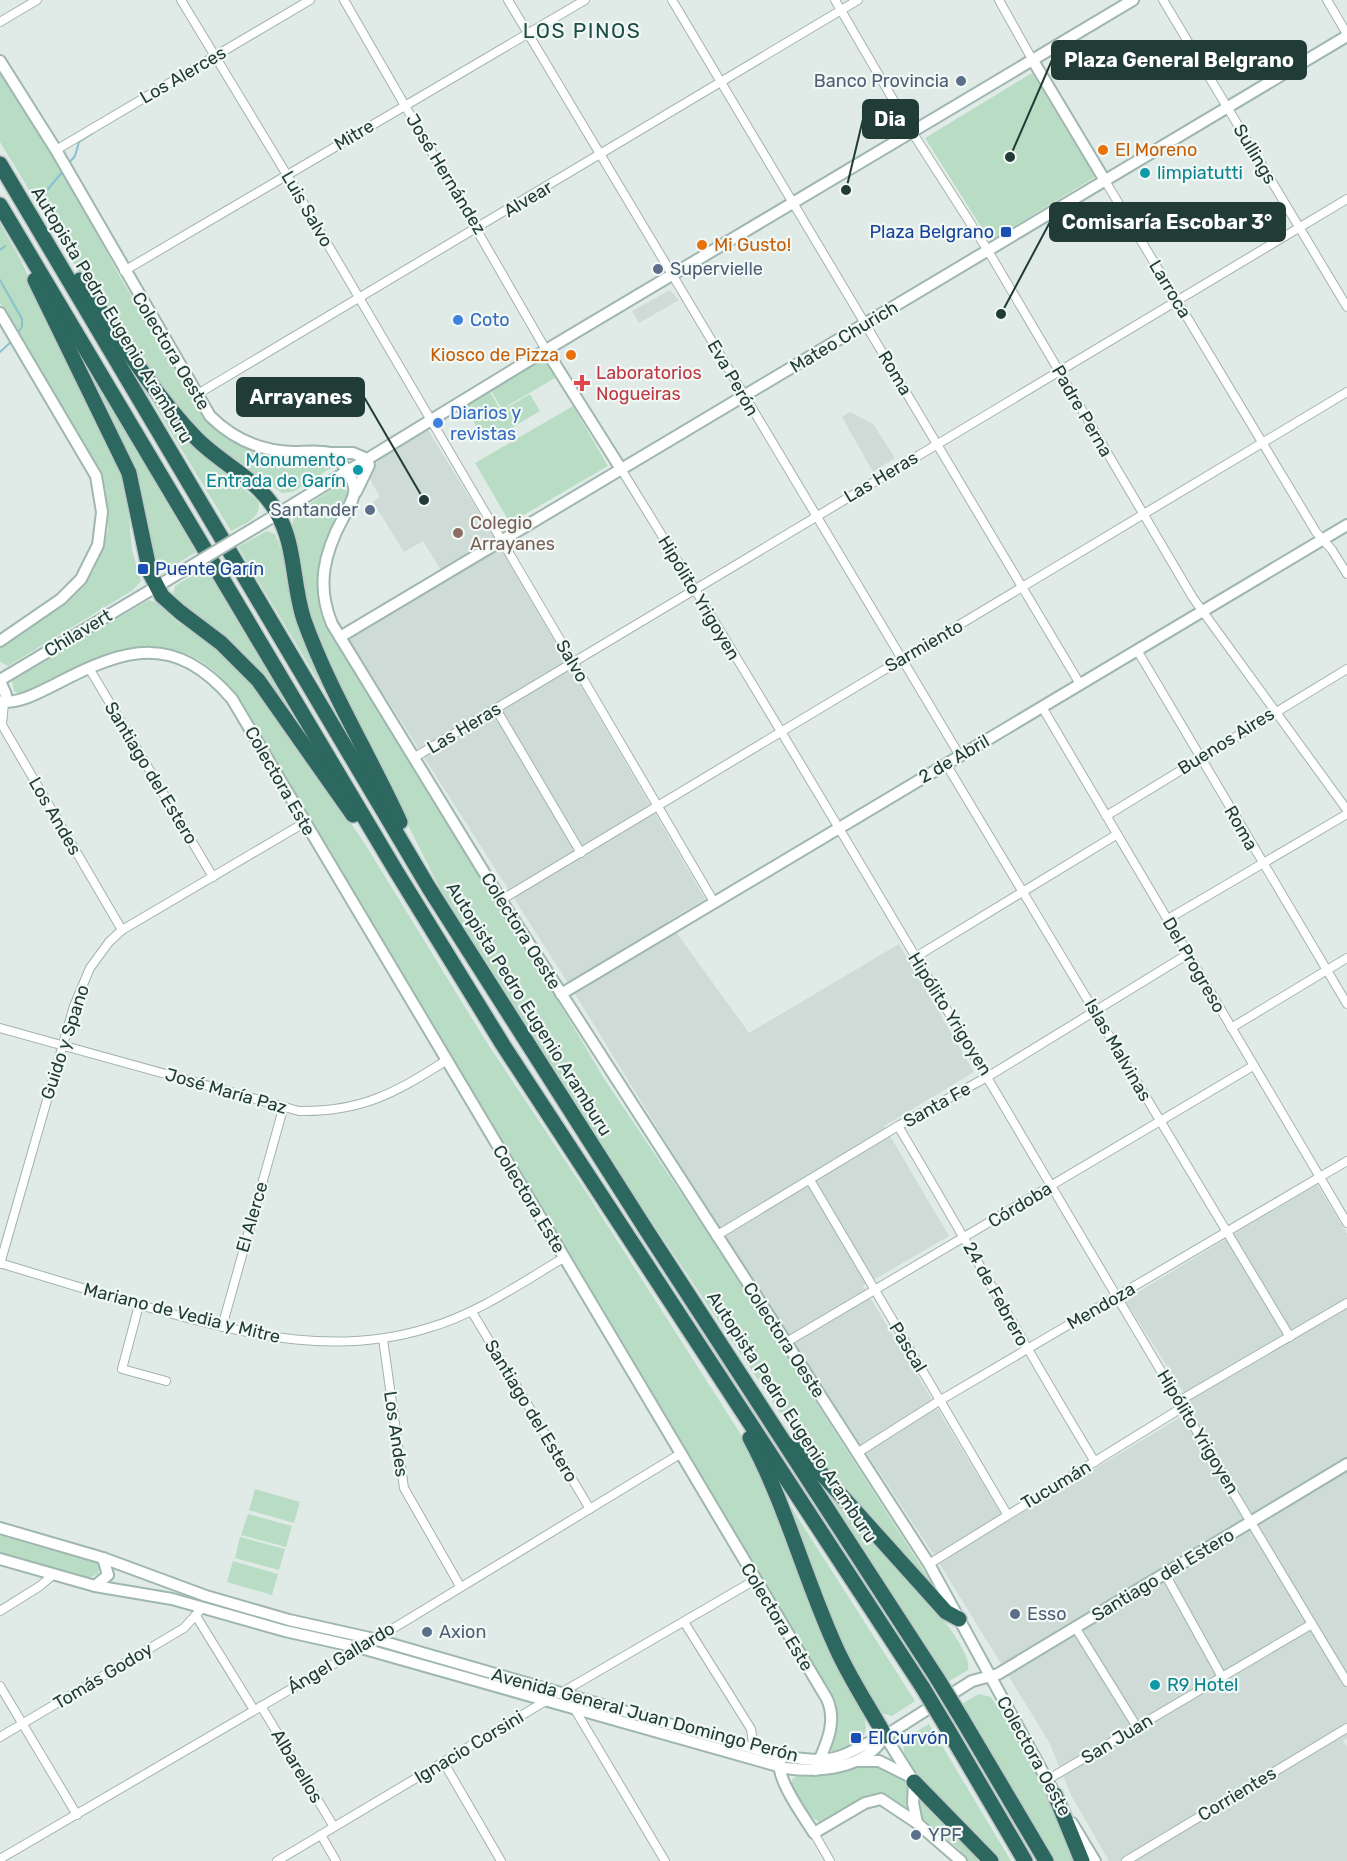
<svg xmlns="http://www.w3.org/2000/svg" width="1347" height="1861" viewBox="0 0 1347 1861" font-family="Rubik,sans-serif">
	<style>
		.built { fill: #cedbd6 }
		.green { fill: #b8ddc4 }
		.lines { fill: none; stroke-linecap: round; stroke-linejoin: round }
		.stream { stroke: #87c2d1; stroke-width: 2 }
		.street-casing { stroke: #a3b3ae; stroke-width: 10 }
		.secondary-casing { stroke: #9fb7b0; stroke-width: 14 }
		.highway-casing { stroke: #c1c8c7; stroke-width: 18 }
		.street { stroke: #fff; stroke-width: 8 }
		.secondary { stroke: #fff; stroke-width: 10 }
		.highway { stroke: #2c685f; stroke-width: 15 }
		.secondary-bridge-casing { stroke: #9fb7b0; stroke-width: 14; stroke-linecap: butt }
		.highway-bridge-casing { stroke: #c1c8c7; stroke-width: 18; stroke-linecap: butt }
		.secondary-bridge { stroke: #fff; stroke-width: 10 }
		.highway-bridge { stroke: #2c685f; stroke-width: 15 }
		.service-dot { fill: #5c6f8a; stroke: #f1f8f5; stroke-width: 2 }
		.food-dot { fill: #e8710a; stroke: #f1f8f5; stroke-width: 2 }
		.culture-dot { fill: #0f9aa8; stroke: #f1f8f5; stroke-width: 2 }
		.transit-dot { fill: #1a4fb4; stroke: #f1f8f5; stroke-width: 2 }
		.shop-dot { fill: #3f7fe0; stroke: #f1f8f5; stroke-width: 2 }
		.health-dot { fill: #e0444e; stroke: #f1f8f5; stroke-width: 2 }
		.education-dot { fill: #8d6e63; stroke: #f1f8f5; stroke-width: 2 }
		.labels { text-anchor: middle; stroke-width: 4.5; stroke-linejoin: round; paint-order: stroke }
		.street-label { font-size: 18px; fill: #213c36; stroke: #f1f8f5 }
		.service-label { font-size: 18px; fill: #4e5e75; stroke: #f1f8f5; text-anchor: start }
		.food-label { font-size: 18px; fill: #c56008; stroke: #f1f8f5; text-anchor: start }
		.culture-label { font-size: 18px; fill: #0d838f; stroke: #f1f8f5; text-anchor: start }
		.transit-label { font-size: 18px; fill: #164399; stroke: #f1f8f5; text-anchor: start }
		.shop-label { font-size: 18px; fill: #366cbe; stroke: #f1f8f5; text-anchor: start }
		.health-label { font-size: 18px; fill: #be3a42; stroke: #f1f8f5; text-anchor: start }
		.education-label { font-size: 18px; fill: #785e54; stroke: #f1f8f5; text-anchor: start }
		.quarter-label { font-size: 21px; letter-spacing: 1.5px; fill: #1c4e45; stroke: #f1f8f5 }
		.leader { fill: none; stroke: #213c36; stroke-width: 2 }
		.callout-dot { fill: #213c36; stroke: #f1f8f5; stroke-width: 2 }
		.callout { fill: #213c36; stroke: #213c36; stroke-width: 2 }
		.callout-label { font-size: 20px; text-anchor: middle; font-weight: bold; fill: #fff }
	</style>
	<rect width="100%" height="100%" fill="#e0ebe7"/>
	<g class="built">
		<polygon points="670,290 679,300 639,323 632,311"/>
		<polygon points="850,412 873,424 895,458 873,472 842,417"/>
		<polygon points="428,430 495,539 442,572 423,541 404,552 373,502 380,497 369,478 378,460"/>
		<polygon points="499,546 705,899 668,921 749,1033 899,944 974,1072 884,1126 949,1236 863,1286 1006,1522 1194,1409 1125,1300 1317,1184 1347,1234 1347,1738 1343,1741 1347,1747 1347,1861 1109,1861 1071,1795 1049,1742 941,1566 725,1238 575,994 348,638"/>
	</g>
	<g class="green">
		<polygon points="0,73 67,177 120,277 204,414 232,441 255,453 288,459 293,465 329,463 331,468 293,492 282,493 266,482 234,468 163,392 79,272 0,142"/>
		<polygon points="1032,73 1095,177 990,241 925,138"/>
		<polygon points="0,223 20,259 112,450 126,487 132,550 141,581 133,590 8,666 0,662 0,649 78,592 94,570 108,531 103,479 0,303"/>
		<path d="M106 325 205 456 258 501C263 518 244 524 231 531Z"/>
		<polygon points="68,341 79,352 196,552 170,568 160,570 156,567 139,499"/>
		<polygon points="547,354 560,375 502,409 490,389"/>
		<polygon points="489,390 501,411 530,394 540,411 486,443 464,405"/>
		<polygon points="573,406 608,466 510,523 475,463"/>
		<path d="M341 487 347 491V496C326 538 307 582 328 627L460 837 605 1080 709 1235 940 1596 810 1455 793 1432 615 1167 443 895 309 626 298 573V547L292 528 294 514 334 488Z"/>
		<polygon points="267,531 275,534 364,757 238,547"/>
		<polygon points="205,567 314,750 176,600 173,594 175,586"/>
		<path d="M149 600 157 603 177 622 210 642 253 682 280 719 365 844 484 1038 590 1198 738 1430 752 1453 837 1668 864 1714 866 1728 864 1735 843 1751 833 1753 829 1747 837 1712 830 1694 579 1269 226 683C191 643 158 646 112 658 96 662 78 667 64 674 49 682 30 701 14 691L12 681 16 677Z"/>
		<path d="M822 1483C846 1509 978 1642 968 1670L946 1683Z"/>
		<polygon points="777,1485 915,1701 892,1716 878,1712 848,1664"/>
		<polygon points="255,1489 300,1502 294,1523 249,1510"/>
		<polygon points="248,1514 292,1526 286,1547 241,1535"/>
		<polygon points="0,1535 100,1564 98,1574 89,1578 0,1552"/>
		<polygon points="240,1537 285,1549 279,1570 235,1558"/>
		<polygon points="233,1561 278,1574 272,1595 227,1582"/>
		<path d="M979 1694 991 1697C1026 1749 1053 1803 1077 1861H1054L960 1705Z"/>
		<path d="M929 1724 1011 1861H996C974 1838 910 1781 904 1752 903 1747 904 1743 906 1738Z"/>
		<path d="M854 1765C888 1764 912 1770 909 1809L885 1794H871L820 1822C808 1817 787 1792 793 1778L804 1774Z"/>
		<polygon points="917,1793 984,1861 968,1861 958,1848 918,1815"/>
	</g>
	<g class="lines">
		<g class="stream">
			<polyline points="68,164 75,156 79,142 93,133"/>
			<polyline points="39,200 63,171"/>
			<polyline points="0,250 5,246"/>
			<polyline points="0,280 22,319 22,327 16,335"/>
			<polyline points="0,352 13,340"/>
		</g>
		<defs>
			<g id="street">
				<polyline points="181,0 287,175 714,902"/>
				<polyline points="344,0 546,350"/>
				<polyline points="508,0 960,756"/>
				<polyline points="672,0 1080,684"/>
				<polyline points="835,0 912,132 987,249 1193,598 1347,810"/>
				<polyline points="999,0 1032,59"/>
				<polyline points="1163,0 1347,307"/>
				<polyline points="1327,0 1347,34"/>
				<polyline points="0,22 37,0"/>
				<polyline points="56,150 310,0"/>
				<polyline points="1104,179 1316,532 1332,550 1347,574"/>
				<polyline points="124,271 585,0"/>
				<polyline points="196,395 858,0"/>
				<path d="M621 469C869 870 1103 1279 1347 1682"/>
				<polyline points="1137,650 1347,1004"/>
				<polyline points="89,668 213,877"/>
				<polyline points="4,703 2,725 122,930"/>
				<polyline points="1042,707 1347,1223"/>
				<polyline points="496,709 581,853"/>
				<polyline points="415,757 1347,199"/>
				<polyline points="946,764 1290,1337"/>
				<polyline points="1106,816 1347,669"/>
				<polyline points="501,900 1347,392"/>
				<polyline points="1168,919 1347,814"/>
				<polyline points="914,958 1116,835"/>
				<path d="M0 1028 299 1111C362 1112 395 1093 447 1060"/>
				<polyline points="1231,1028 1347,958"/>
				<path d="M898 1126C965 1237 1027 1351 1095 1462"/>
				<polyline points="810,1180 1007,1514"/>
				<polyline points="716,1236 898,1126 989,1076 1188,954"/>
				<path d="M0 1263C55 1280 110 1297 165 1312 253 1336 338 1356 428 1328 477 1314 521 1283 565 1257"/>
				<polyline points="0,1264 74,1006 90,968 109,942 122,930 304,823"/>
				<polyline points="139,1305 122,1369 166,1381"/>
				<polyline points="472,1312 590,1509"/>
				<polyline points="222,1327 283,1109"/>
				<polyline points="383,1339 404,1488 460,1586"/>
				<polyline points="785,1343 1253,1066"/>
				<polyline points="1179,1401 1347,1303"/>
				<polyline points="857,1453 939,1401 1347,1161"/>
				<polyline points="929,1564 1183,1407"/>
				<polyline points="1165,1574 1222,1677"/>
				<polyline points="0,1611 40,1586 54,1574"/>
				<polyline points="196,1616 254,1710"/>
				<polyline points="684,1622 751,1729 754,1749"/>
				<polyline points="1075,1627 1137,1727"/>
				<polyline points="0,1686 77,1815"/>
				<polyline points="559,1694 755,1580"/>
				<polyline points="261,1706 334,1827"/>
				<polyline points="574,1708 665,1861"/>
				<polyline points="0,1737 184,1628 202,1608"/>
				<polyline points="444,1763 501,1861"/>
				<polyline points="1047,1780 1312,1624"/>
				<polyline points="814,1833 830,1861"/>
				<polyline points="321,1835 336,1861"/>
				<polyline points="0,1859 361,1648 680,1454"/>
				<polyline points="277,1861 549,1699"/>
				<polyline points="1126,1861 1347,1728"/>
			</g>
			<g id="secondary">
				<polyline points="1032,59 1104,179"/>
				<path d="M0 61 56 150 210 416C233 439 260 451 293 452 304 452 319 450 330 453 335 454 340 461 343 465 360 489 356 494 343 518 324 553 316 586 332 624L501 900 929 1564 1058 1800"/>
				<polyline points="0,313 96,476 102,512 98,545 81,579 61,599 0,641"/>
				<polyline points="546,350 621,469"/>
				<polyline points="331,453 353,453 367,459"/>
				<polyline points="356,492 369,465 367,459"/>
				<polyline points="256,527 546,350 1133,0"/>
				<polyline points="340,637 1347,36"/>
				<polyline points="0,680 181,572"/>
				<polyline points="0,681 6,695 4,703"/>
				<path d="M0 702C21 703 38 693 56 684 126 647 176 633 232 699L827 1699C838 1723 825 1747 815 1770"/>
				<polyline points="561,994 1347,525"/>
				<path d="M0 1528 103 1558 206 1596 289 1620 374 1639 776 1755C799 1759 824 1764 846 1754 860 1748 871 1740 885 1736L972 1681 998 1674 1347 1464"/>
				<path d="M0 1559 95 1586 172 1599 285 1631 361 1648 785 1768C819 1773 865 1769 885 1736"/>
				<polyline points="95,1586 108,1575 103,1558"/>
				<polyline points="885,1736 914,1782 913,1803 917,1823"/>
				<polyline points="857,1761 879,1761 907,1775"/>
				<path d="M780 1762C776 1779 804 1817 814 1833L865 1803 881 1799 917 1823 961 1861"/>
				<polyline points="1072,1823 1095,1861"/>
			</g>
			<g id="highway">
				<polyline points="0,164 429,888 647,1231 937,1678"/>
				<polyline points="0,205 396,871 503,1045 923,1688"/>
				<polyline points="35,280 129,473 150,573 162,596 180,612 221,643 258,680 353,815"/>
				<path d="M80 280C116 333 151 391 196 438 221 464 258 479 276 511 296 544 292 584 304 620 329 690 369 754 400 822"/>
				<path d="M750 1438C785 1503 804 1576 834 1643 848 1676 868 1705 885 1736"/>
				<polyline points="795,1444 946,1612 959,1619"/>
				<polyline points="962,1719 1046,1861"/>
				<polyline points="947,1728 1025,1861"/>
				<polyline points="914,1782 991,1861"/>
				<polyline points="1055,1795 1082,1861"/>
			</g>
		</defs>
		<use href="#street" class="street-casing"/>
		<use href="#secondary" class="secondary-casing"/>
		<use href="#highway" class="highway-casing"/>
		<use href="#street" class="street"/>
		<use href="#secondary" class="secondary"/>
		<use href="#highway" class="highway"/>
		<defs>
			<polyline id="secondary-bridge" points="181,572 256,527"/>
			<g id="highway-bridge">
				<polyline points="937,1678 962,1719"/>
				<polyline points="923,1688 947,1728"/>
			</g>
		</defs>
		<use href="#secondary-bridge" class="secondary-bridge-casing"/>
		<use href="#highway-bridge" class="highway-bridge-casing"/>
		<use href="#secondary-bridge" class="secondary-bridge"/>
		<use href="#highway-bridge" class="highway-bridge"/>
	</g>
	<g class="service-dot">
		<circle cx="961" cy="81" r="6"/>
		<circle cx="658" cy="269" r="6"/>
		<circle cx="370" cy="510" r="6"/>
		<circle cx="1015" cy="1614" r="6"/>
		<circle cx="427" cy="1632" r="6"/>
		<circle cx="916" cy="1835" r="6"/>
	</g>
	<g class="food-dot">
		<circle cx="1103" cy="150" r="6"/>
		<circle cx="702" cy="245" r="6"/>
		<circle cx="571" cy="355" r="6"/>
	</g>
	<g class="culture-dot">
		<circle cx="1145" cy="173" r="6"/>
		<circle cx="358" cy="470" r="6"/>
		<circle cx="1155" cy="1685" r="6"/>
	</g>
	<g class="transit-dot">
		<rect x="1000" y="226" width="12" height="12" rx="3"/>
		<rect x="137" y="563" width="12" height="12" rx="3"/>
		<rect x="850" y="1732" width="12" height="12" rx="3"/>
	</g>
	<g class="shop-dot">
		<circle cx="458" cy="320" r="6"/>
		<circle cx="438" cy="423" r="6"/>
	</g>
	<path class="health-dot" d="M579 374h6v6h6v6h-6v6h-6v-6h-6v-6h6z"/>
	<circle class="education-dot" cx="458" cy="533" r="6"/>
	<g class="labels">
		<g class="street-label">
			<text transform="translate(183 75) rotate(-30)" y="6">Los Alerces</text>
			<text transform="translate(354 135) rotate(-31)" y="6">Mitre</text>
			<text transform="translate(1255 154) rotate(59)" y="6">Sullings</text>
			<text transform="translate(446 174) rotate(59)" y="6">José Hernández</text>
			<text transform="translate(528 199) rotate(-31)" y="6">Alvear</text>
			<text transform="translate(307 209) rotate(60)" y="6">Luis Salvo</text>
			<text transform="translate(1170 289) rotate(59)" y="6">Larroca</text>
			<text transform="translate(112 315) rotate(59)" y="6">Autopista Pedro Eugenio Aramburu</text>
			<text transform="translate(844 337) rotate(-31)" y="6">Mateo Churich</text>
			<text transform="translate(171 351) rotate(59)" y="6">Colectora Oeste</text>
			<text transform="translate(895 373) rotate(59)" y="6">Roma</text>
			<text transform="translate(733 378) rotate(60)" y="6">Eva Perón</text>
			<text transform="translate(1082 411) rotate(60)" y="6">Padre Perna</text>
			<text transform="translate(881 477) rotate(-31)" y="6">Las Heras</text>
			<text transform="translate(699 598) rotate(59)" y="6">Hipólito Yrigoyen</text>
			<text transform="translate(78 633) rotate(-31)" y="6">Chilavert</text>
			<text transform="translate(924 646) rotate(-30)" y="6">Sarmiento</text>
			<text transform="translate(572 661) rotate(59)" y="6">Salvo</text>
			<text transform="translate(464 728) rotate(-31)" y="6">Las Heras</text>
			<text transform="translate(1226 741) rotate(-32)" y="6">Buenos Aires</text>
			<text transform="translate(954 759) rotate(-30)" y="6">2 de Abril</text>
			<text transform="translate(151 773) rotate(59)" y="6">Santiago del Estero</text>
			<text transform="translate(280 781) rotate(60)" y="6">Colectora Este</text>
			<text transform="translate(55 816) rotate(60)" y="6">Los Andes</text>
			<text transform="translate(1241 828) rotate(60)" y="6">Roma</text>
			<text transform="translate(521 931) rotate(58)" y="6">Colectora Oeste</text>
			<text transform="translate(1194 965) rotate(60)" y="6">Del Progreso</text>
			<text transform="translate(529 1009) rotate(58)" y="6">Autopista Pedro Eugenio Aramburu</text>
			<text transform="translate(950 1014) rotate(58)" y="6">Hipólito Yrigoyen</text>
			<text transform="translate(65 1042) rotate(-72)" y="6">Guido y Spano</text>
			<text transform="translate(1118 1050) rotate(60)" y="6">Islas Malvinas</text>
			<text transform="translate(226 1091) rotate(16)" y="6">José María Paz</text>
			<text transform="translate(937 1105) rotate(-29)" y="6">Santa Fe</text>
			<text transform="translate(529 1199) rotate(59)" y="6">Colectora Este</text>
			<text transform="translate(1020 1205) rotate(-31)" y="6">Córdoba</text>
			<text transform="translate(252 1217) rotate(-74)" y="6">El Alerce</text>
			<text transform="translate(996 1294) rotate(61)" y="6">24 de Febrero</text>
			<text transform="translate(1101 1306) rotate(-30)" y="6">Mendoza</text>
			<text transform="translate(182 1313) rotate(14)" y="6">Mariano de Vedia y Mitre</text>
			<text transform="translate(784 1340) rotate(57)" y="6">Colectora Oeste</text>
			<text transform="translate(908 1347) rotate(59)" y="6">Pascal</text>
			<text transform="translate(531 1411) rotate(59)" y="6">Santiago del Estero</text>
			<text transform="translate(792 1417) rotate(57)" y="6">Autopista Pedro Eugenio Aramburu</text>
			<text transform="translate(1198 1432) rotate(59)" y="6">Hipólito Yrigoyen</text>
			<text transform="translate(396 1434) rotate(82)" y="6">Los Andes</text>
			<text transform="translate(1056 1485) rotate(-31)" y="6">Tucumán</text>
			<text transform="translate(1163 1575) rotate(-31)" y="6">Santiago del Estero</text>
			<text transform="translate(777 1617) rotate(59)" y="6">Colectora Este</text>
			<text transform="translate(341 1658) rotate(-31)" y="6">Ángel Gallardo</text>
			<text transform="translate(103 1676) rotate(-31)" y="6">Tomás Godoy</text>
			<text transform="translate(645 1715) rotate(15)" y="6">Avenida General Juan Domingo Perón</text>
			<text transform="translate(1117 1739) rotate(-31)" y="6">San Juan</text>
			<text transform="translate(469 1747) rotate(-31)" y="6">Ignacio Corsini</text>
			<text transform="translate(1034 1756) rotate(61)" y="6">Colectora Oeste</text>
			<text transform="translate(297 1766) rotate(59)" y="6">Albarellos</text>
			<text transform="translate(1237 1794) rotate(-31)" y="6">Corrientes</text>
		</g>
		<g class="service-label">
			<text x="949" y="87" text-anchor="end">Banco Provincia</text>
			<text x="670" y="275">Supervielle</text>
			<text x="358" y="516" text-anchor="end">Santander</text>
			<text x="1027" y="1620">Esso</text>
			<text x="439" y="1638">Axion</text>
			<text x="928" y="1841">YPF</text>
		</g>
		<g class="food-label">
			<text x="1115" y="156">El Moreno</text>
			<text x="714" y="251">Mi Gusto!</text>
			<text x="559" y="361" text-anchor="end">Kiosco de Pizza</text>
		</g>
		<g class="culture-label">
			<text x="1157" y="179">limpiatutti</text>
			<text x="346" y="466" text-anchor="end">Monumento<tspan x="346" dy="21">Entrada de Garín</tspan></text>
			<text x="1167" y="1691">R9 Hotel</text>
		</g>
		<g class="transit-label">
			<text x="994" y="238" text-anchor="end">Plaza Belgrano</text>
			<text x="155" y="575">Puente Garín</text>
			<text x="868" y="1744">El Curvón</text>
		</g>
		<g class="shop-label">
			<text x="470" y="326">Coto</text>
			<text x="450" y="419">Diarios y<tspan x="450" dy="21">revistas</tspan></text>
		</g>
		<g class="health-label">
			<text x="596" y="379">Laboratorios<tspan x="596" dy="21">Nogueiras</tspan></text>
		</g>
		<g class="education-label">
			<text x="470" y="529">Colegio<tspan x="470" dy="21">Arrayanes</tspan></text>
		</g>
		<g class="quarter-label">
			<text x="582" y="38">LOS PINOS</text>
		</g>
	</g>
	<path class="leader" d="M1010 157L1052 60M846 190L863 119M1001 314L1050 222M424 500L364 397"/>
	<g class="callout-dot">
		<circle cx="1010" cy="157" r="6"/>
		<circle cx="846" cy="190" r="6"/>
		<circle cx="1001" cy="314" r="6"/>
		<circle cx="424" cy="500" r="6"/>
	</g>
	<g class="callout">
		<rect x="1052" y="41" width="254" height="38" rx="6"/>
		<rect x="863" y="100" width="55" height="38" rx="6"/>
		<rect x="1050" y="203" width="235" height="38" rx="6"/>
		<rect x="237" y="378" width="127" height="38" rx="6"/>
	</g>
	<g class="callout-label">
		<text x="1179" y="67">Plaza General Belgrano</text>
		<text x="890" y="126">Dia</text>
		<text x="1167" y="229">Comisaría Escobar 3°</text>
		<text x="301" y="404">Arrayanes</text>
	</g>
</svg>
